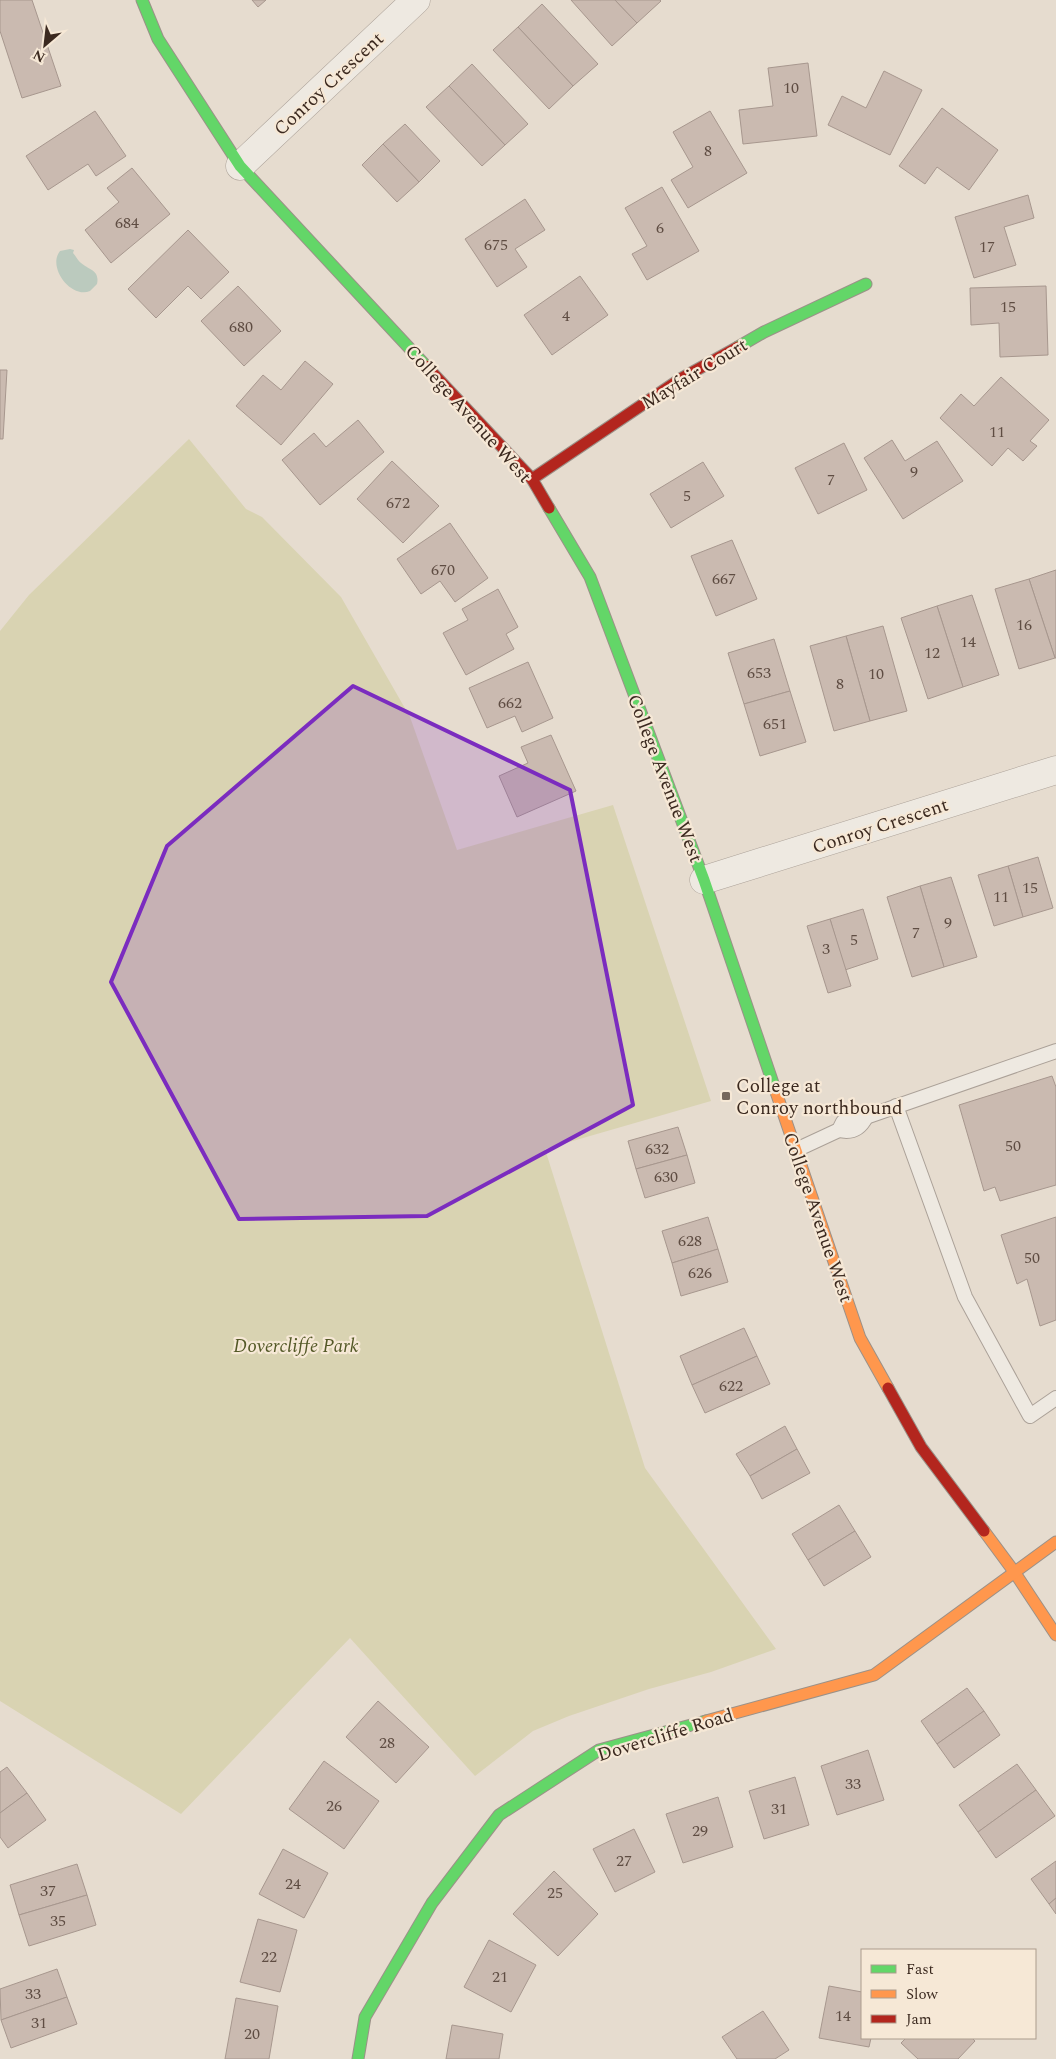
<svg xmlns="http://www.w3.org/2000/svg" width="1056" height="2059" viewBox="0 0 1056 2059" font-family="Spectral,serif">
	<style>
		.green { fill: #d9d3b2 }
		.water { fill: #bbcabe }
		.building { fill: #cabab0; stroke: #a7978e }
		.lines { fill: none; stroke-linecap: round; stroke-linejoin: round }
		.lane-casing { stroke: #aba198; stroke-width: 16 }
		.street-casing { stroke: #aba198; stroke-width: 29 }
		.fast-casing { stroke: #9b9188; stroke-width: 13 }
		.slow-casing { stroke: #9b9188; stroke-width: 13 }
		.jam-casing { stroke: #9b9188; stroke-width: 13 }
		.lane { stroke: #eee9e1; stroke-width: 14 }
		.street { stroke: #eee9e1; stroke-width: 28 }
		.fast { stroke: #63d668; stroke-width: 11 }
		.slow { stroke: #ff974d; stroke-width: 11 }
		.jam { stroke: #b3261e; stroke-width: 11 }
		.marked { fill: #7b2cbf; fill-opacity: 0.2; stroke: #7b2cbf; stroke-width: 4; stroke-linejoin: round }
		.poi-dot { fill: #77685d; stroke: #f6e8d6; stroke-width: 2 }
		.labels { text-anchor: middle; stroke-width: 4.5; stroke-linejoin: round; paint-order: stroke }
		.number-label { font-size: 16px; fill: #5f4d43 }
		.street-label { font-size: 19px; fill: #3b291f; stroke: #f6e8d6 }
		.poi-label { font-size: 19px; fill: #3b291f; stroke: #f6e8d6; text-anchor: start }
		.park-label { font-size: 19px; font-style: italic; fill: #535826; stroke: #f6e8d6 }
	</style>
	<rect width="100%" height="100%" fill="#e6dccf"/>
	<polygon class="green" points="189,439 246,509 262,517 341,597 410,717 457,850 613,805 711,1101 545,1149 645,1468 776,1649 711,1672 649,1689 569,1716 533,1731 475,1776 350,1638 181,1814 0,1701 0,631 29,595"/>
	<path class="water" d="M70 249 74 250 73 253C76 256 78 261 81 263 89 270 100 270 97 284L90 291C71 299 47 267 60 251Z"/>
	<g class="building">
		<polygon points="0,0 32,0 61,86 22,98 0,31"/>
		<polygon points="252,0 266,0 258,7"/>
		<polygon points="571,0 615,0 637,23 612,46"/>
		<polygon points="615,0 660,0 661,1 637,23"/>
		<polygon points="542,4 598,64 573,86 518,27"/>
		<polygon points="518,27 573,86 549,109 493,50"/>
		<polygon points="808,63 817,136 743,144 739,110 773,106 768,68"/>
		<polygon points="472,64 528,124 505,145 449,86"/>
		<polygon points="884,71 922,90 890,155 828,125 842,96 866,108"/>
		<polygon points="449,86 505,145 482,166 426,107"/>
		<polygon points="942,108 998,150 969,190 937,167 925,184 899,166"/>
		<polygon points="95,111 126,156 96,176 88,164 48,190 26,156"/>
		<polygon points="710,111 747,173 688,208 671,180 693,167 673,132"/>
		<polygon points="405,124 440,161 419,182 383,144"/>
		<polygon points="383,144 419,182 397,202 362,165"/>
		<polygon points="132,168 170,214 111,263 85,230 119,202 107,188"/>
		<polygon points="662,187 699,251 647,280 632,254 647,246 625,208"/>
		<polygon points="1028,195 1034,218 1004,227 1016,265 974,278 955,217"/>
		<polygon points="525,199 545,230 515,249 527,267 497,287 465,239"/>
		<polygon points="188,230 229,272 201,299 188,286 156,318 128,289"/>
		<polygon points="580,276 608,315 552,355 524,315"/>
		<polygon points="238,286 281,331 244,366 201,321"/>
		<polygon points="1046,286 1048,355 1000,357 999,323 971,325 970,288"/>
		<polygon points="305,361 333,384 281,445 236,406 263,375 281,390"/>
		<polygon points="0,370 7,370 3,439 0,439"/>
		<polygon points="1001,377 1049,420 1030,441 1037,446 1023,461 1008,448 992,466 940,418 961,394 974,406"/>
		<polygon points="358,420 384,452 320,505 282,460 314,433 326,447"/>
		<polygon points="892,440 905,461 937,441 963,481 903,519 864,458"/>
		<polygon points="844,443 867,490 818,514 795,468"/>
		<polygon points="392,461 439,506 403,543 357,499"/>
		<polygon points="703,462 724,496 671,528 650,494"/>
		<polygon points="450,523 488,578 455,602 440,581 421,594 397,559"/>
		<polygon points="732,540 757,599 716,616 691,556"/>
		<polygon points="1056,570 1056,658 1055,658 1029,579"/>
		<polygon points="1029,579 1055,658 1019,669 995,589"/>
		<polygon points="498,589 518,627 506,634 514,649 466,675 443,633 468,620 462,609"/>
		<polygon points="972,595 999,675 963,687 937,606"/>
		<polygon points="937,606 963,687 928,699 901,618"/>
		<polygon points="883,626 907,711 870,721 846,636"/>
		<polygon points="846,636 870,721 834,731 810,646"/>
		<polygon points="774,639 790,691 744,704 728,653"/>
		<polygon points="528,662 553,718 522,732 515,716 487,728 469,688"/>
		<polygon points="790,691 806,742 760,756 744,704"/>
		<polygon points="551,735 576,791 517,817 499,776 528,763 521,747"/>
		<polygon points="1038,857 1053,908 1023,917 1008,866"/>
		<polygon points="1008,866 1023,917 994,926 978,875"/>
		<polygon points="951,877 977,957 944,967 920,886"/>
		<polygon points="920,886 944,967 912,977 887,897"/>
		<polygon points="863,909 878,959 845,970 830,919"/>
		<polygon points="830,919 851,986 828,993 807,926"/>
		<polygon points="1052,1076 1056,1087 1056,1185 1000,1201 995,1187 984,1191 959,1105"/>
		<polygon points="678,1127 687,1155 636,1169 628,1141"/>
		<polygon points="687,1155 695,1183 645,1198 636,1169"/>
		<polygon points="708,1217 718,1249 672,1263 662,1231"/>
		<polygon points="1056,1217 1056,1320 1040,1326 1027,1279 1017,1284 1001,1235"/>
		<polygon points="718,1249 728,1282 681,1296 672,1263"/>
		<polygon points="744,1328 757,1356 692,1385 680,1356"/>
		<polygon points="757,1356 770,1384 705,1413 692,1385"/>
		<polygon points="785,1426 797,1449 750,1476 736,1454"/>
		<polygon points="797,1449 810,1473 762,1499 750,1476"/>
		<polygon points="839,1505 855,1531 808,1560 792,1534"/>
		<polygon points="855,1531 871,1557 824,1586 808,1560"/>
		<polygon points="967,1688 984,1711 937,1744 921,1721"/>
		<polygon points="378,1701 429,1747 396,1783 346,1737"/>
		<polygon points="984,1711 1000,1735 954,1768 937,1744"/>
		<polygon points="868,1750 884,1800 837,1815 821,1766"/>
		<polygon points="324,1761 379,1801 344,1849 289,1809"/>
		<polygon points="1017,1764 1036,1790 978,1832 959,1805"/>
		<polygon points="7,1767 27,1793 0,1813 0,1772"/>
		<polygon points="795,1777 809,1825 764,1839 749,1791"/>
		<polygon points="1036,1790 1055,1816 996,1858 978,1832"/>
		<polygon points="27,1793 46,1820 8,1848 0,1837 0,1813"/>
		<polygon points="718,1797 733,1847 683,1863 666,1814"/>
		<polygon points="634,1829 655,1872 615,1892 593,1849"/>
		<polygon points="283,1849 328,1873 304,1918 259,1894"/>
		<polygon points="1056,1861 1056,1898 1049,1904 1031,1879"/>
		<polygon points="77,1864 87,1895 19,1915 10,1885"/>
		<polygon points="554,1871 598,1914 558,1956 513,1914"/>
		<polygon points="87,1895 96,1925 29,1946 19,1915"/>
		<polygon points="1056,1898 1056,1914 1049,1904"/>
		<polygon points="258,1919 297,1930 280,1992 240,1982"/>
		<polygon points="489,1940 536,1965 511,2012 464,1987"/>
		<polygon points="57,1969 67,1997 1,2020 0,1989"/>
		<polygon points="829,1986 862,1992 862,2038 871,2038 869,2047 819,2038"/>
		<polygon points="67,1997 77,2024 11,2048 1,2020"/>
		<polygon points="236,1998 278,2006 269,2059 225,2059"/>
		<polygon points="763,2011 789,2050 775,2059 737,2059 722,2037"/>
		<polygon points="452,2025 503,2034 499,2059 446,2059"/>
		<polygon points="906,2038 972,2038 975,2041 958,2059 918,2059 901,2043"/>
	</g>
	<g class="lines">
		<defs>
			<g id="lane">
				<polyline points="896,1106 965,1297 1030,1416 1056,1398"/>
				<path d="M839 1130C852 1133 860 1129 866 1117"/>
				<polyline points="796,1150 839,1130 843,1122 855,1117 866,1117 1056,1051"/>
			</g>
			<g id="street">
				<polyline points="240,166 416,0"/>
				<polyline points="704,880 1056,770"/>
			</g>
			<g id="fast">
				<polyline points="142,0 158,39 240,166 426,366"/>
				<polyline points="738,347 764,332 866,284"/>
				<polyline points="549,508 590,577 704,880 776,1092"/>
				<polyline points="358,2059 365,2017 432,1903 499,1815 599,1750 706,1721"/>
			</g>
			<g id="slow">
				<polyline points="776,1092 860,1338 888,1388"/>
				<polyline points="984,1531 1015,1573 1056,1635"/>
				<polyline points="706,1721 874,1675 1056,1542"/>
			</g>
			<g id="jam">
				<polyline points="426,366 532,479 549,508"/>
				<polyline points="532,479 682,378 738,347"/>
				<polyline points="888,1388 921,1447 984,1531"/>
			</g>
		</defs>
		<use href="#lane" class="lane-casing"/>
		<use href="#street" class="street-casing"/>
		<use href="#fast" class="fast-casing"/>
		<use href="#slow" class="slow-casing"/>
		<use href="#jam" class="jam-casing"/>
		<use href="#lane" class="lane"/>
		<use href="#street" class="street"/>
		<use href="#fast" class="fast"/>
		<use href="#slow" class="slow"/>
		<use href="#jam" class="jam"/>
	</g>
	<path class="marked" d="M353 686 570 790 633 1105 427 1216 239 1219 111 982 167 846Z"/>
	<rect class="poi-dot" x="721" y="1091" width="10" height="10" rx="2.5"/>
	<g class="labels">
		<g class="number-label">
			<text x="791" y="93">10</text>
			<text x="708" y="156">8</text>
			<text x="127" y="228">684</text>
			<text x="660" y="233">6</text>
			<text x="496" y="250">675</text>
			<text x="987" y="252">17</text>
			<text x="1008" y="312">15</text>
			<text x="566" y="321">4</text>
			<text x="241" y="332">680</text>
			<text x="997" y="437">11</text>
			<text x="914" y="477">9</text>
			<text x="831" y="485">7</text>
			<text x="687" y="501">5</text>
			<text x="398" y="508">672</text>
			<text x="443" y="575">670</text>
			<text x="724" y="584">667</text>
			<text x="1024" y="630">16</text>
			<text x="968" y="647">14</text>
			<text x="932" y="658">12</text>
			<text x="759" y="678">653</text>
			<text x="876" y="679">10</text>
			<text x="840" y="689">8</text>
			<text x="510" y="708">662</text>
			<text x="775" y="729">651</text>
			<text x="1030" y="893">15</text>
			<text x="1001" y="902">11</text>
			<text x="948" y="928">9</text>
			<text x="916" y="938">7</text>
			<text x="854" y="945">5</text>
			<text x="826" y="954">3</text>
			<text x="1013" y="1151">50</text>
			<text x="657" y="1154">632</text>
			<text x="666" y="1182">630</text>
			<text x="690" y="1246">628</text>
			<text x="1032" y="1263">50</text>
			<text x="700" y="1278">626</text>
			<text x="731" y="1391">622</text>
			<text x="387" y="1748">28</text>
			<text x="853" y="1789">33</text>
			<text x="334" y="1811">26</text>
			<text x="779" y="1814">31</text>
			<text x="700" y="1836">29</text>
			<text x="624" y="1866">27</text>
			<text x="293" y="1889">24</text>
			<text x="48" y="1896">37</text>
			<text x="555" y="1898">25</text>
			<text x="58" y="1926">35</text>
			<text x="269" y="1962">22</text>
			<text x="500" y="1982">21</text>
			<text x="33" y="1999">33</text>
			<text x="843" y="2021">14</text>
			<text x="39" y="2028">31</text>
			<text x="252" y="2039">20</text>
		</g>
		<g class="street-label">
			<text transform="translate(328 83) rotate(-43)" y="7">Conroy Crescent</text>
			<text transform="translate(694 373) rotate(-31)" y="7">Mayfair Court</text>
			<text transform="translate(469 413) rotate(48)" y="7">College Avenue West</text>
			<text transform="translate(666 778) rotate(69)" y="7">College Avenue West</text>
			<text transform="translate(880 825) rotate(-18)" y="7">Conroy Crescent</text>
			<text transform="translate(819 1217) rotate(71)" y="7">College Avenue West</text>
			<text transform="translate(665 1734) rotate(-17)" y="7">Dovercliffe Road</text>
		</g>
		<g class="poi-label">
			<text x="736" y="1092">College at<tspan x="736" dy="22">Conroy northbound</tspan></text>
		</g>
		<g class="park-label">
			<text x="296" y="1352">Dovercliffe Park</text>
		</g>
	</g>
	<rect x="861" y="1949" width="175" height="90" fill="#f6e8d6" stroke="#ab9c8d"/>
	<rect x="871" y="1965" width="25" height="8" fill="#63d668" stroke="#ab9c8d"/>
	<text x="906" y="1974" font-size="15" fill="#3b291f">Fast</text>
	<rect x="871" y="1990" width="25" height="8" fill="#ff974d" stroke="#ab9c8d"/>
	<text x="906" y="1999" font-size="15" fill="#3b291f">Slow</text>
	<rect x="871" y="2015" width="25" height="8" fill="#b3261e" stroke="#ab9c8d"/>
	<text x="906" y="2024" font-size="15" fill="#3b291f">Jam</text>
	<g transform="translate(45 45) rotate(208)" stroke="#f6e8d6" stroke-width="4" paint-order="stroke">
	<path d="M0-4L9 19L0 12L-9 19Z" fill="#3b291f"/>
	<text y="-8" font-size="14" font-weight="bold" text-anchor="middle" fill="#3b291f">N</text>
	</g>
</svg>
